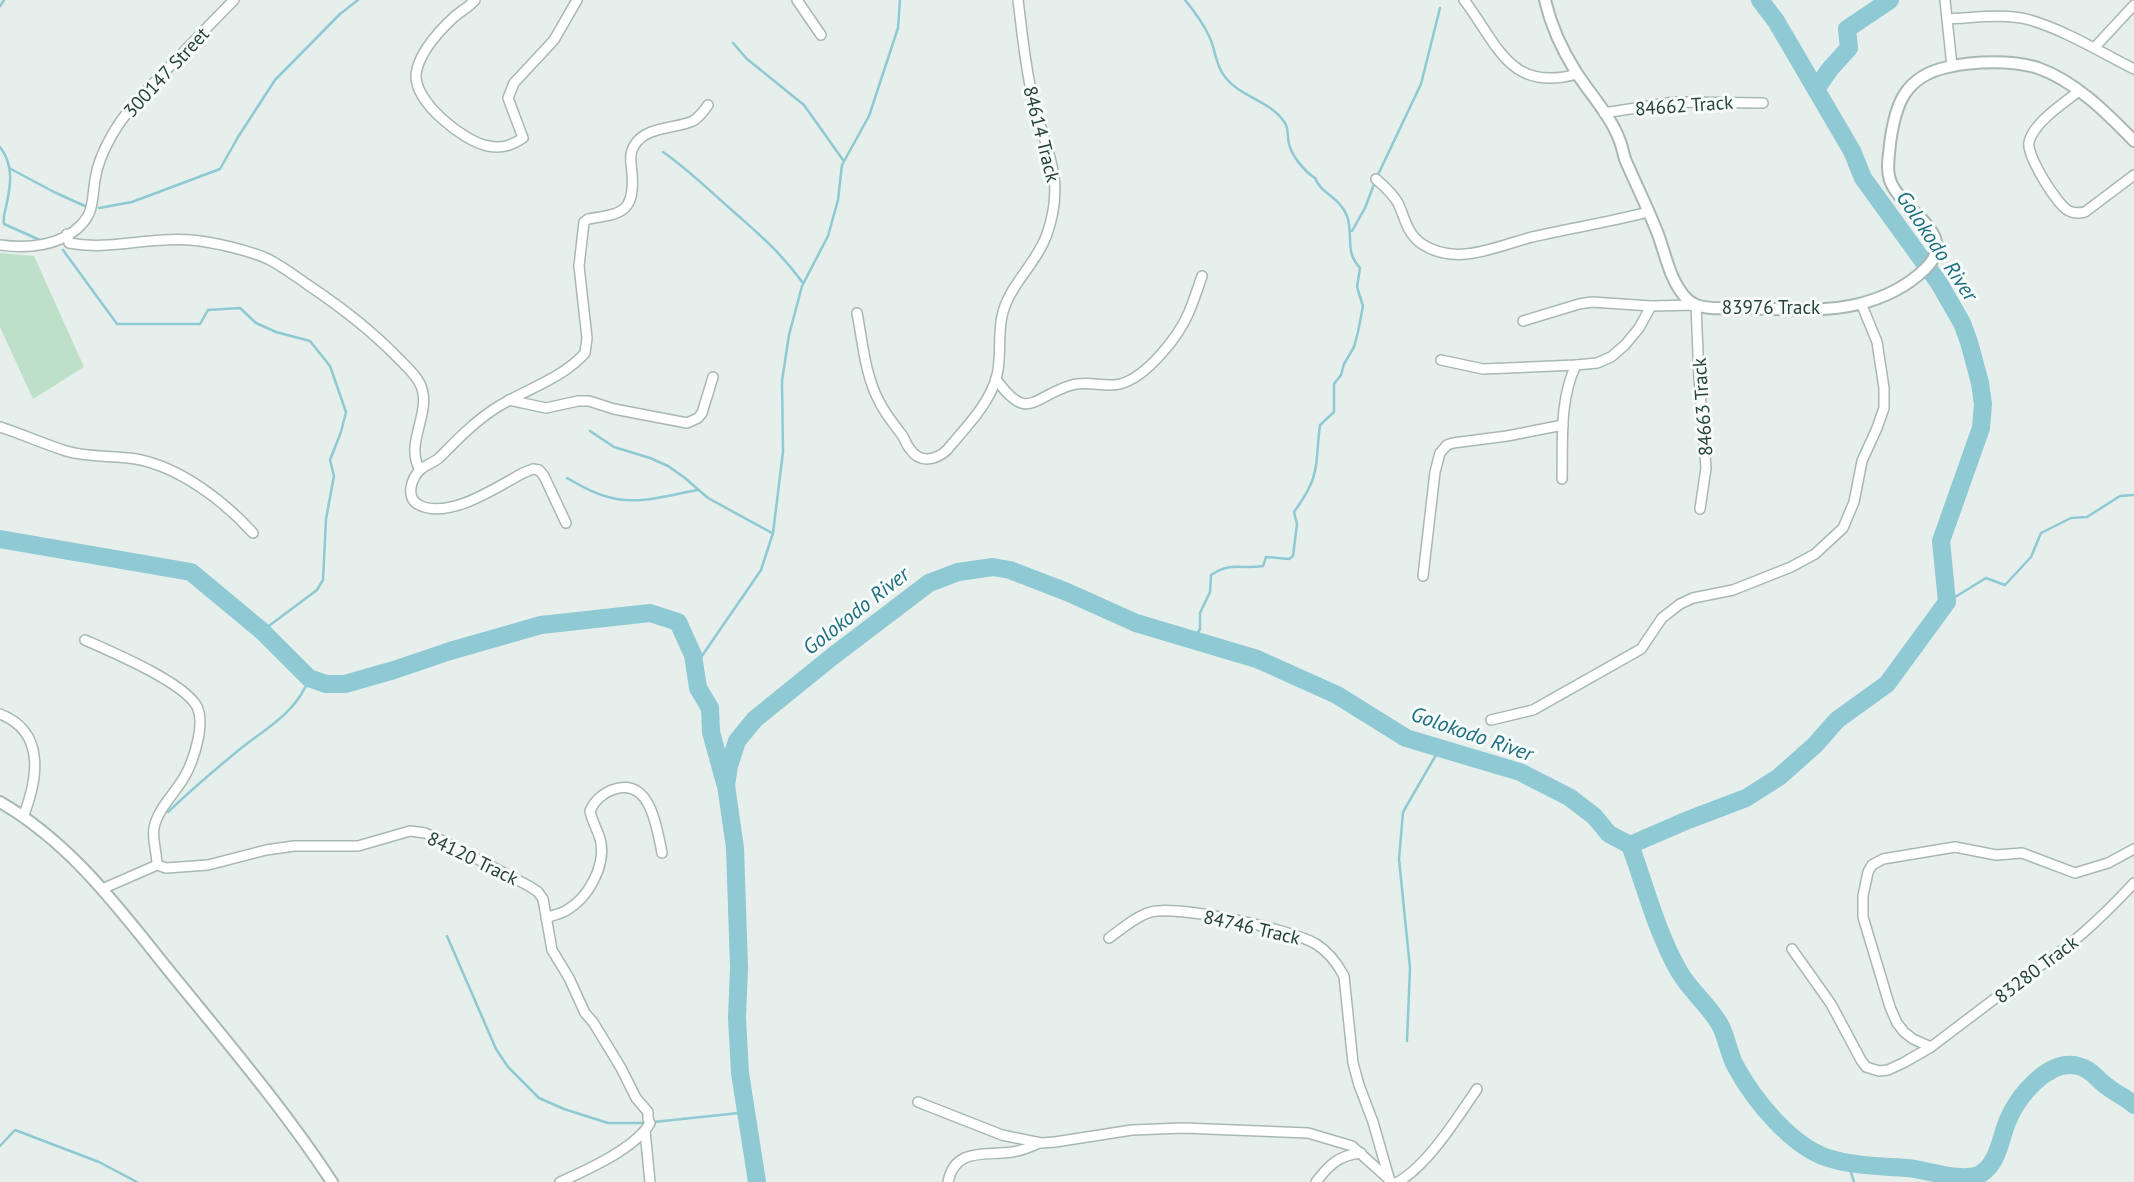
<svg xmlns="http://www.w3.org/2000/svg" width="2134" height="1182" viewBox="0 0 2134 1182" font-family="'PT Sans',sans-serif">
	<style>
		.green { fill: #bfe0c8 }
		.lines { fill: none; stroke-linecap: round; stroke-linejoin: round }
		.stream { stroke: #8ec9d4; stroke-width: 2.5 }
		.river { stroke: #8ec9d4; stroke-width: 18 }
		.minor-casing { stroke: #a8b8b2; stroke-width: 12 }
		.tertiary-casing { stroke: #a8b8b2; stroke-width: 14 }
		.minor { stroke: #fff; stroke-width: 9 }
		.tertiary { stroke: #fff; stroke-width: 10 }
		.labels { text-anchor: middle; stroke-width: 6; stroke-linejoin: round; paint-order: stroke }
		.street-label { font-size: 19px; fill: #24423a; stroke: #f7fbf9 }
		.water-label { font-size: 21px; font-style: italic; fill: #1c6f80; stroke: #f7fbf9 }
	</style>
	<rect width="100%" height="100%" fill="#e6efeb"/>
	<polygon class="green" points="0,253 34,256 84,367 33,399 0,327"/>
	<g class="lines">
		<g class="stream">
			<path d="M1185 0C1194 11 1203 23 1209 36 1216 50 1215 65 1225 77 1241 98 1270 100 1285 123 1289 130 1287 136 1289 144 1292 156 1304 171 1315 178 1321 194 1340 197 1347 216 1354 236 1344 251 1360 268L1357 287 1363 306 1358 332 1354 347 1344 364 1341 375 1334 384V412L1320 425C1318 438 1318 452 1316 465 1314 483 1304 498 1294 512L1297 524 1293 556 1289 559 1266 557 1263 566C1241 570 1232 561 1211 575L1210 592 1200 613V629L1193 640"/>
			<polyline points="0,6 4,0"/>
			<polyline points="733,43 747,59 804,105 843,160"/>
			<path d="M0 147C14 165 11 185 6 207 4 214 3 217 4 224L40 240"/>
			<path d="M663 152C689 170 711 192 734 212 761 236 781 253 803 283"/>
			<polyline points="9,168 54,192 87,207"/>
			<polyline points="99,208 132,202 220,169 238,137 275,80 340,14 358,0"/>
			<polyline points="1352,231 1365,208 1376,179 1421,84 1440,8"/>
			<polyline points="63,250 117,324 200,324 208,310 240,308 256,323 276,332 310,341 330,366 346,412 341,432 330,460 334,476 326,519 323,580 317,590 262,631"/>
			<polyline points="590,431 614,447 650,458 668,466 685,478 708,498 772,533"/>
			<path d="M567 478C583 487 598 496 617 499 642 504 673 494 698 490"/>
			<polyline points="1947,602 1986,578 2005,585 2031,557 2041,533 2071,518 2087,517 2120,496 2134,495"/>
			<polyline points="695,666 761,570 773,533 783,452 782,381 789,335 802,286 828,236 838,200 842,165 869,116 898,28 900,0"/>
			<path d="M168 812C189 792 211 773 234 754 261 731 297 714 309 678"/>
			<polyline points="447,936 496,1049 508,1067 539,1098 564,1109 608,1123 647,1123"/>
			<polyline points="1407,1041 1410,968 1399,859 1403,812 1440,748"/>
			<polyline points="654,1122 748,1112"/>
			<polyline points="0,1146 15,1130 99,1162 137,1182"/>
			<polyline points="1848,1163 1854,1182"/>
		</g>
		<g class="river">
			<polyline points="1816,89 1830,69 1849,48 1847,29 1890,0"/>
			<polyline points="0,539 191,572 262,631 309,678 326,684 345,684 394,670 450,651 541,625 650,613 678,622 693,655 698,688 710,708 711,732 725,783"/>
			<path d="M1630 845C1646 888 1657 934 1680 973 1691 991 1708 1005 1719 1023 1727 1036 1728 1053 1736 1067 1754 1100 1791 1146 1828 1158 1853 1166 1881 1166 1907 1168 1929 1170 1958 1182 1979 1175 1999 1164 2000 1138 2008 1120 2018 1096 2049 1058 2078 1066 2092 1069 2097 1080 2108 1087 2116 1094 2126 1097 2134 1105"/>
			<polyline points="757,1182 740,1073 737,1018 739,967 735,848 726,785 729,766 737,741 755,719 833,656 929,583 958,572 993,567 1010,570 1067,592 1136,623 1257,659 1337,695 1406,738 1520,772 1569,797 1594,816 1609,834 1630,845 1688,820 1746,798 1779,777 1815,745 1837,720 1887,684 1947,602 1941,541 1981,428 1983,404 1980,383 1969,342 1962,323 1939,283 1863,178 1852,151 1776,21 1760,0"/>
		</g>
		<defs>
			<g id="minor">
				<path d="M475 0C469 7 461 11 454 17 439 31 419 52 416 74 414 102 463 141 488 146 503 149 512 145 523 138L508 98 514 83 554 40 577 0"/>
				<polyline points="797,0 821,35"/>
				<path d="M1464 0C1498 44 1509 93 1577 74"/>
				<polyline points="1945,0 1952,66"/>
				<path d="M1947 19C1974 18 2004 13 2030 20 2067 31 2100 52 2134 69"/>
				<polyline points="2095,47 2134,5"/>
				<path d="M2079 91C2064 103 2034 122 2029 142 2026 155 2057 205 2069 211 2075 214 2079 213 2085 212L2134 175"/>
				<polyline points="1604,113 1674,102 1763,103"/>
				<path d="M1376 179C1384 186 1393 194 1398 203 1405 218 1407 234 1422 244 1457 267 1497 246 1532 237 1571 228 1610 222 1648 212"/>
				<path d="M67 234 69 243C110 251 150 236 191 240 213 242 248 250 268 259 282 266 295 276 308 285 341 307 371 330 398 358 406 366 414 373 419 382 435 410 403 442 420 470"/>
				<path d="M0 245C27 249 61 246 81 225 94 212 92 198 95 180 97 165 104 149 112 135 128 107 152 85 174 62 194 41 214 20 234 0"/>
				<path d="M857 313C863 344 865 376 880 403 886 415 894 424 902 435 905 439 906 445 910 449 920 464 936 460 947 450 965 428 990 404 997 375 1002 355 997 332 1003 312 1011 283 1037 263 1047 234 1067 176 1044 149 1032 95 1025 64 1022 32 1018 0"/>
				<polyline points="1523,321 1579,304 1592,302 1651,306 1696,305 1699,378 1706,468 1700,509"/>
				<polyline points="1441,360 1483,369 1576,365 1597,363 1611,357 1625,345 1639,328 1651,306"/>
				<path d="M996 379C1028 424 1033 396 1072 385 1088 380 1104 388 1120 384 1147 377 1179 336 1189 312 1194 300 1198 288 1202 276"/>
				<polyline points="509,400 546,408 578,401 589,401 614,409 687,423 698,418 702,413 713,377"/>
				<path d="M0 427C22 434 44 444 66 451 89 458 113 455 136 459 180 467 224 501 253 533"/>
				<path d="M1562 479C1563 442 1559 400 1576 365"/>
				<path d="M566 523 544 476 539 470 533 469 523 473C497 487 449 520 419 505 405 498 411 478 421 469 426 465 433 463 439 458 458 439 476 420 499 406 527 389 563 378 585 353L587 338 579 266 584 222 588 219C622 214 635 212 632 173 631 163 629 154 634 146 645 126 675 129 693 121 699 117 704 111 708 105"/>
				<polyline points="1423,576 1435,472 1440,453 1447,445 1453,443 1507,436 1563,425"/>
				<path d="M85 640C112 652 181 681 196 705 206 721 195 756 187 772 178 791 158 807 154 828 152 839 157 853 157 865"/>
				<path d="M0 714C46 732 38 779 23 817"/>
				<polyline points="1491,720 1533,710 1641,649 1662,618 1680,604 1693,598 1733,590 1791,567 1815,554 1843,528 1854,502 1862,461 1877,428 1884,408 1884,388 1877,342 1861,303"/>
				<path d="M102 889 157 865 166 868 208 865 266 850 294 846H358L410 831 425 833 441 840 529 886 538 892 543 899 552 950 569 978 585 1013 593 1022 621 1068 636 1098 648 1112V1119L650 1123C636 1148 587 1170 560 1182"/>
				<path d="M546 918C553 915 561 914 567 910 588 898 605 867 601 843 599 832 592 822 590 811 594 801 604 792 615 789 651 778 657 829 662 853"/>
				<path d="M1109 938C1122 929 1136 916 1151 912 1178 905 1291 929 1316 944 1329 952 1337 963 1344 976L1353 1063 1359 1085 1373 1122 1389 1178"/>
				<path d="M1792 949 1831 1004 1861 1060 1866 1067 1879 1071 1888 1070 1903 1063 1931 1047 2030 972C2069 949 2103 916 2134 883"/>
				<polyline points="1931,1047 1913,1039 1904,1032 1897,1023 1890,1007 1863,917 1863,896 1868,872 1872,865 1883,859 1955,847 1996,855 2022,853 2075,873 2108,863 2134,849"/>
				<polyline points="918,1102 1002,1135 1041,1143 1055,1142 1132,1130 1183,1128 1308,1133 1352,1146 1392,1182"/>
				<polyline points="645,1131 650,1182"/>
				<path d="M948 1182C955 1147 985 1156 1012 1152 1022 1151 1030 1147 1039 1143"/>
				<path d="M1316 1182C1329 1165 1339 1155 1361 1153"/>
				<path d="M1398 1182C1428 1165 1457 1118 1477 1089"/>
			</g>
			<g id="tertiary">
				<path d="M1545 0C1551 26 1562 50 1576 72 1590 94 1610 115 1619 139 1622 145 1623 153 1625 159 1636 185 1649 210 1659 237 1666 257 1671 283 1687 299 1688 300 1694 304 1696 305 1709 310 1729 308 1743 308 1781 309 1822 313 1859 304 1883 298 1906 287 1924 270 1963 234 1900 211 1890 180 1886 169 1889 156 1890 144 1895 104 1905 76 1948 67 1974 61 2013 60 2038 68 2075 81 2107 113 2134 141"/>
				<path d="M0 802C76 846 125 917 179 983 232 1048 286 1112 332 1182"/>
			</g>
		</defs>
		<use href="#minor" class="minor-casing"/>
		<use href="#tertiary" class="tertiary-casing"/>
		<use href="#minor" class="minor"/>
		<use href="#tertiary" class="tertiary"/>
	</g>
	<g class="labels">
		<g class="street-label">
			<text transform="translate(166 72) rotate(-47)" y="7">300147 Street</text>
			<text transform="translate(1684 105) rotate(-4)" y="7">84662 Track</text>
			<text transform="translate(1042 134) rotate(76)" y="7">84614 Track</text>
			<text x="1771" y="314">83976 Track</text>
			<text transform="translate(1702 407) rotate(-94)" y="7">84663 Track</text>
			<text transform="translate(473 858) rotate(26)" y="7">84120 Track</text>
			<text transform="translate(1252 927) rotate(13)" y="7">84746 Track</text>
			<text transform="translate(2036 969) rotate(-37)" y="7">83280 Track</text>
		</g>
		<g class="water-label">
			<text transform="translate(1937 246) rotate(56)" y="7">Golokodo River</text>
			<text transform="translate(856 611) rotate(-38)" y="7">Golokodo River</text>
			<text transform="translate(1472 734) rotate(19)" y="7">Golokodo River</text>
		</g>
	</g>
</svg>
